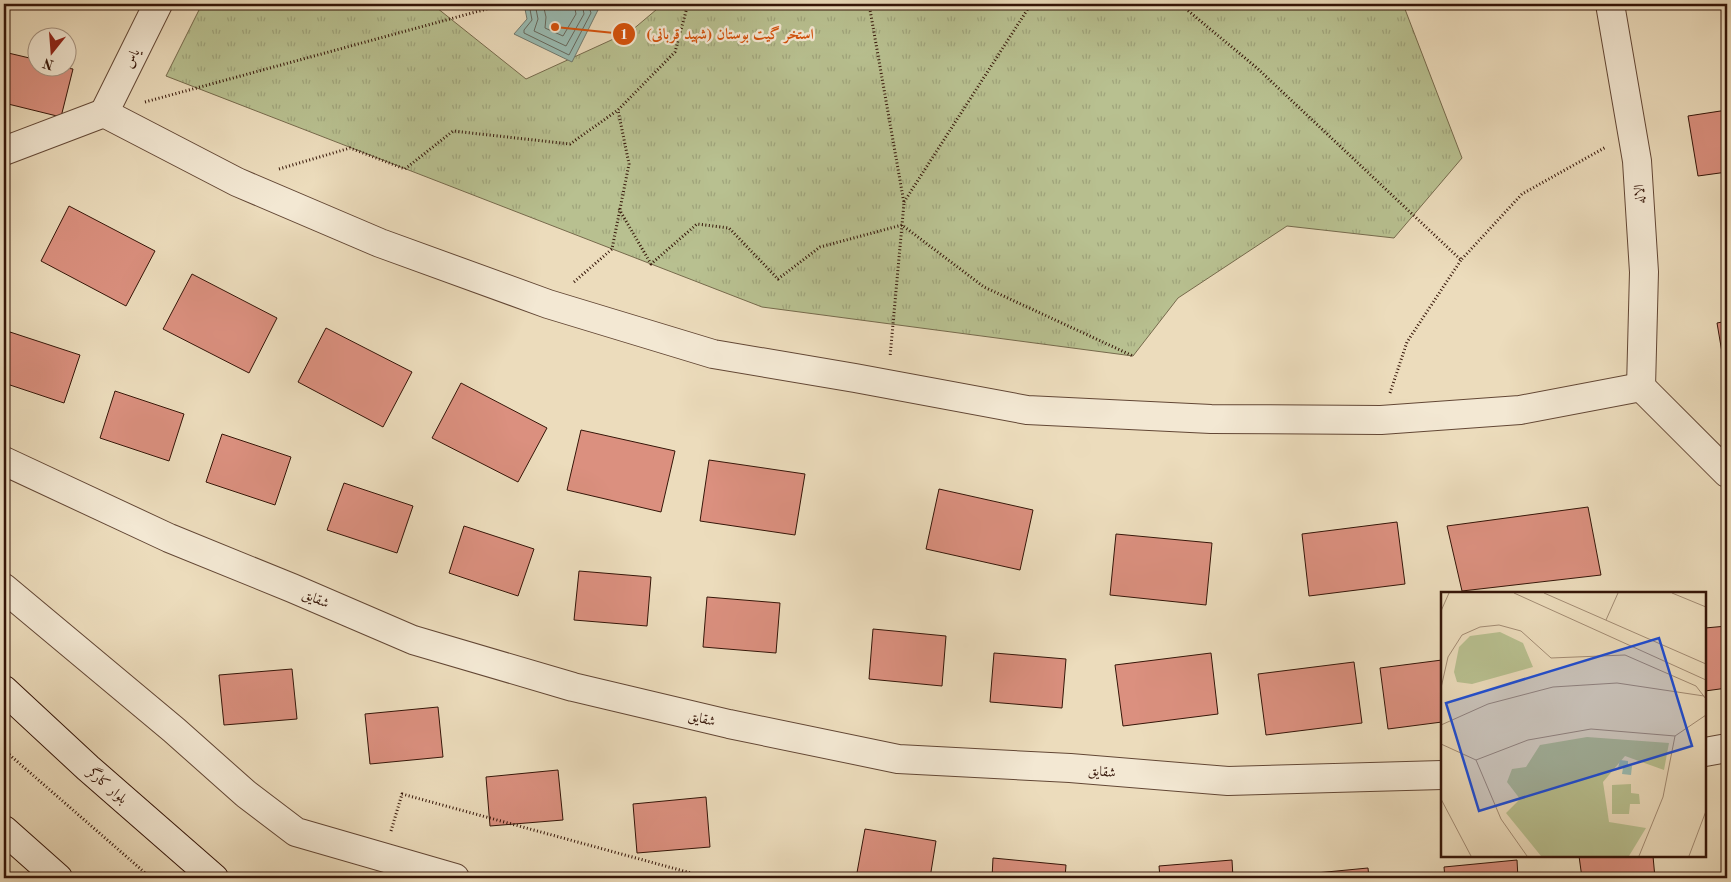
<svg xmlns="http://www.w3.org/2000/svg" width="1731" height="882" viewBox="0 0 1731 882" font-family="'Old Standard TT',Amiri,serif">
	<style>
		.grass { fill: url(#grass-tufts); stroke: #766a4c }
		.water { fill: #99bbb2; stroke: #71796e }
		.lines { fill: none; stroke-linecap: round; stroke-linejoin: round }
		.shore { stroke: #67685d; stroke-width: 1 }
		.building { fill: #db907f; stroke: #351508 }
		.minor-casing { stroke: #634735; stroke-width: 30 }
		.secondary-casing { stroke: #351508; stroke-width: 30 }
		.path { stroke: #351508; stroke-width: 3; stroke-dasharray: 1 2.5; stroke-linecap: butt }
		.minor { stroke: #f3e8d3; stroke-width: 28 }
		.secondary { stroke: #f3e8d3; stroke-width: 28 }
		.labels { text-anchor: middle; stroke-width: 4.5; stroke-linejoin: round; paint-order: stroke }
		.street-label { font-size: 14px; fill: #351508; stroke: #f3e8d3 }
		.inset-road { fill: none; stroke: #a38c74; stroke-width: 1 }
		.view { fill: #1d4ed8; fill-opacity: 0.15; stroke: #1d4ed8; stroke-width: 2.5 }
		.inset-edge { fill: none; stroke: #351508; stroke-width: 2.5 }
		.leader { fill: none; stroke: #d6520c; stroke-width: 2 }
		.callout-dot { fill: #d6520c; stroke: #f3e8d3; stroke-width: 2 }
		.mark-label { font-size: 15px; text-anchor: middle; font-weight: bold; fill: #fff }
		.callout-label { font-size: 15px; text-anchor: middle; font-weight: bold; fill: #d6520c; stroke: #f3e8d3; stroke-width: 4.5; stroke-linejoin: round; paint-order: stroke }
	</style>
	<defs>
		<pattern id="grass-tufts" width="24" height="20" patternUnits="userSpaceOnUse" patternTransform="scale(1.25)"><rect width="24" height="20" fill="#b8c090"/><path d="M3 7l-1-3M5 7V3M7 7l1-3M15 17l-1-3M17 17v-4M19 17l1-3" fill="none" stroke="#9fa47b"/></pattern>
	</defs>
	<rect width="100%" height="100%" fill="#ecdcbc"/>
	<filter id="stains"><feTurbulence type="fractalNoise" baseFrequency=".004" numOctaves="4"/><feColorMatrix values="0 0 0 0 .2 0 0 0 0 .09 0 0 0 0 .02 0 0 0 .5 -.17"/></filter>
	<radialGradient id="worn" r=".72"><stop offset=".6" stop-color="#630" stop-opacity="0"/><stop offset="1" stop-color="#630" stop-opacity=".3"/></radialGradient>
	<polygon class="grass" points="202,4 432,4 526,79 631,31 663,4 1403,4 1462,158 1394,238 1287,226 1178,298 1133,356 762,307 166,76"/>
	<polygon class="water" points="524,4 587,4 599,8 572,62 514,34 527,19"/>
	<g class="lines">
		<g class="shore">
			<polyline points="529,4 532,20 524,30 524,33 569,55 591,13 588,4"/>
			<polyline points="535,4 538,19 534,31 566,46 584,14 582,4"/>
			<polyline points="543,4 546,17 545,28 563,36 576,14 574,4"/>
		</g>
	</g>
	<g class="building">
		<polygon points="4,52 38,60 38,68 67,68 73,69 61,117 4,103"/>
		<polygon points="1727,110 1727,172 1698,176 1688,116"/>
		<polygon points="69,206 155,251 126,306 41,261"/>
		<polygon points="192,274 277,318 249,373 163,329"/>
		<polygon points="1727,321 1727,382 1717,323"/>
		<polygon points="326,328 412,372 383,427 298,382"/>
		<polygon points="10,332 80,355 64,403 4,383 4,352"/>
		<polygon points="461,383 547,428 518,482 432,438"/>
		<polygon points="115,391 184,414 169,461 100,438"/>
		<polygon points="581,430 675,451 661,512 567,490"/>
		<polygon points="222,434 291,457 275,505 206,482"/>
		<polygon points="709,460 805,474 795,535 700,521"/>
		<polygon points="344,483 413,506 397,553 327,530"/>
		<polygon points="939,489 1033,510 1020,570 926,549"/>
		<polygon points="1588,507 1601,575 1462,591 1447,526"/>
		<polygon points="1397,522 1405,584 1309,596 1302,534"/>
		<polygon points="464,526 534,549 518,596 449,573"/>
		<polygon points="1116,534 1212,543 1206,605 1110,595"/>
		<polygon points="579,571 651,577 647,626 574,620"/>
		<polygon points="707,597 780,603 776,653 703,647"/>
		<polygon points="1727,626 1727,688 1705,691 1705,628"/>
		<polygon points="873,629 946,636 942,686 869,679"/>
		<polygon points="994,653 1066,659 1062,708 990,702"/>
		<polygon points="1211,653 1218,714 1123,726 1115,665"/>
		<polygon points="1442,660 1442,722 1388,729 1380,668"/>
		<polygon points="1354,662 1362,723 1266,735 1258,674"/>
		<polygon points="292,669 297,719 224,725 219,675"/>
		<polygon points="438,707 443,757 370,764 365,714"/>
		<polygon points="558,770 563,820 490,826 486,777"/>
		<polygon points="706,797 710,847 637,853 633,804"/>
		<polygon points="865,829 936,841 930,878 856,878"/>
		<polygon points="1722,842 1727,842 1727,878 1725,878"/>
		<polygon points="1579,856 1653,856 1655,878 1582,878"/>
		<polygon points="993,858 1066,865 1065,878 992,878"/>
		<polygon points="1232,860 1233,878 1160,878 1159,866"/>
		<polygon points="1517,860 1518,878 1445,878 1444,867"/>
		<polygon points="1368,868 1369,878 1296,878 1295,875"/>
	</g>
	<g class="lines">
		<defs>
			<g id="minor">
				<polyline points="1610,4 1637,161 1644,272 1641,387"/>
				<polyline points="104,113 158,4"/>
				<polyline points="4,151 104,113 237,182 380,243 548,304 713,354 855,378 1027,410 1211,419 1381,420 1520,410 1641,387"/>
				<polyline points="1641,387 1727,473"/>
				<polyline points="4,461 169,538 292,588 413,640 573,687 729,724 898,759 1070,768 1228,781 1442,775"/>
				<polyline points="4,588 174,730 246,794 296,832 455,878"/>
				<polyline points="1705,752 1727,748"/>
			</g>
			<g id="secondary">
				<polyline points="4,690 88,768 214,878"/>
				<polyline points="4,830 58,878"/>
			</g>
		</defs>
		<use href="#minor" class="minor-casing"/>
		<use href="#secondary" class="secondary-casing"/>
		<g class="path">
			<polyline points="869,4 904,203 890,357"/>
			<polyline points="1180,4 1257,68 1461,260 1522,194 1606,147"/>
			<polyline points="145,102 505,4"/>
			<polyline points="279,169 350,148 405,169 453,131 570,144 618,110 675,52 688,4"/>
			<polyline points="904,202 1031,4"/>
			<polyline points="619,209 651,264 697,224 729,228 778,279 820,247 902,225 984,287 1133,356"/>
			<polyline points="574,282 612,249 629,164 618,110"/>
			<polyline points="1390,393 1407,342 1461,260"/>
			<polyline points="4,750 151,878"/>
			<polyline points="391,831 402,794 709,878"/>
		</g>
		<use href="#minor" class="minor"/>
		<use href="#secondary" class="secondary"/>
	</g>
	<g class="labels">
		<g class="street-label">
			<text transform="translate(131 58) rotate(-64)" y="5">یاس</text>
			<text transform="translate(1639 194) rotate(-94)" y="5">الاله</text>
			<text transform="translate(316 598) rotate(23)" y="5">شقایق</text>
			<text transform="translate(702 718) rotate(13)" y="5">شقایق</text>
			<text transform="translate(1102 771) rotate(5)" y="5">شقایق</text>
			<text transform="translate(108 785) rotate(41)" y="5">بلوار کارگر</text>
		</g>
	</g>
	<g transform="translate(1441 592)">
		<rect width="265" height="265" fill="#ecdcbc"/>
		<path d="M59 40 82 51 92 75 31 92 16 90 13 80 18 55 29 44ZM146 145 228 151 223 178 184 164 162 190 168 230 205 236 188 264H100L65 221 79 207 66 190 71 177 85 175 99 153Z" fill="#b8c090"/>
		<path d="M190 192V201L198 202 199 212H189L188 222H171V193Z" fill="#b8c090"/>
		<path d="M179 168 187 169V174H191L190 183 181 182 182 176H177Z" fill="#99bbb2"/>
		<path class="inset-road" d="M73 1 265 88M103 1 265 72M231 1 265 15M0 19 8 1M165 28 177 1M0 96 7 65 21 43 39 35 58 33 80 39 110 66 184 63 255 94 265 107M0 133 47 112 112 95 176 91 263 104M0 152 35 168M35 168 87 148 150 137 234 144 265 123M35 168 60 227 86 264M0 207 30 264M198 264 222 205 234 144M248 264 265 219"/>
		<path class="view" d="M218 46 251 154 38 219 5 111Z"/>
		<rect width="265" height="265" class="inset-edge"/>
	</g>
	<path class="leader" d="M555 27L624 34"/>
	<g class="callout-dot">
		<circle cx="555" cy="27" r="5"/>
		<circle cx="624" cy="34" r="12"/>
	</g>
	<g class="mark-label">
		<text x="624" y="39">1</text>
	</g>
	<g class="callout-label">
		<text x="730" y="39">استخر گیت بوستان (شهید قربانی)</text>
	</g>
	<rect width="1731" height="882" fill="none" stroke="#ecdcbc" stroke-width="20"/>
	<rect x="5" y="5" width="1721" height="872" fill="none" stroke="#351508" stroke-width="2.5"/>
	<rect x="10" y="10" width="1711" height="862" fill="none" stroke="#351508"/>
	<g transform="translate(52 52) rotate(197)"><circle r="24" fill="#f3e8d3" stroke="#a79482"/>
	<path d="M0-4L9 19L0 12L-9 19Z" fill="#8f2418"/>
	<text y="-8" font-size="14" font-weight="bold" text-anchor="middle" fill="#351508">N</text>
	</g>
	<rect width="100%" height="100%" filter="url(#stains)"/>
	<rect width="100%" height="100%" fill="url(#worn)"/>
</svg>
